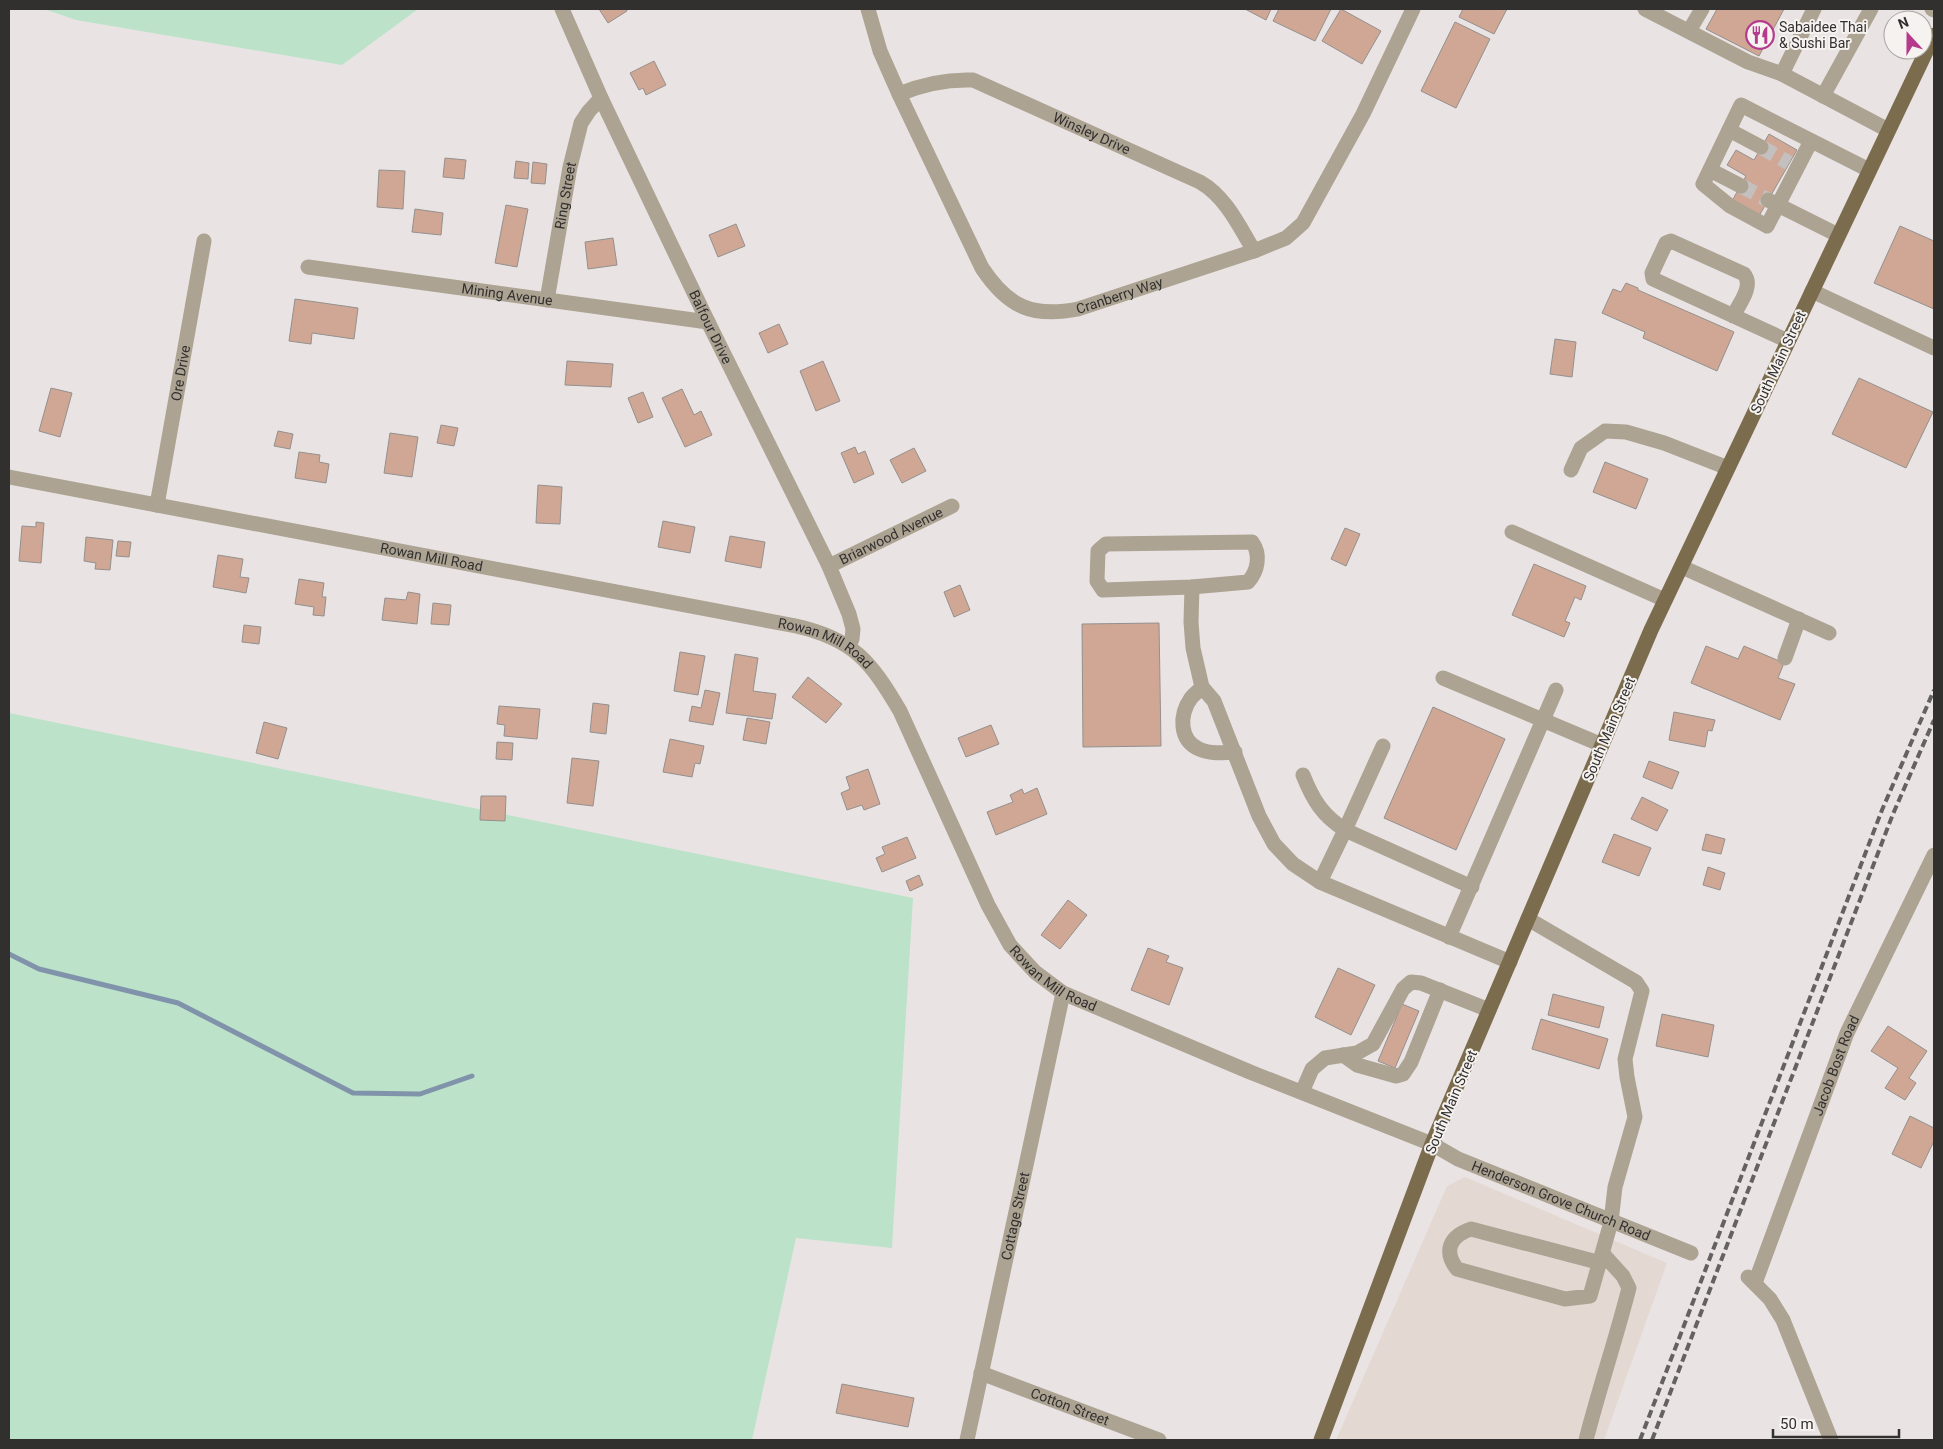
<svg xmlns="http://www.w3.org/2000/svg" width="1943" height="1449" viewBox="0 0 1943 1449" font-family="Roboto,sans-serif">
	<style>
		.built { fill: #e4d8d3 }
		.green { fill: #bce2c9 }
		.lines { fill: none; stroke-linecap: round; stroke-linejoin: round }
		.stream { stroke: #8193aa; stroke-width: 5 }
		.building { fill: #d0a794; stroke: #93908e }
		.minor-tunnel { stroke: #c4c0bf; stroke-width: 15; stroke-dasharray: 15 8; stroke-linecap: butt }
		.minor { stroke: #aca393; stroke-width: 15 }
		.major { stroke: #7c6c4e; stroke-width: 15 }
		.rail { stroke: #646160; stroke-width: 4; stroke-dasharray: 8 4; stroke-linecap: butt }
		.labels { text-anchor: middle; stroke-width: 4; stroke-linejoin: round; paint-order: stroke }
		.poi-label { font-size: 14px; fill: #32302f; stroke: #f6f2f0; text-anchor: start }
		.street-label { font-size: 14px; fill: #32302f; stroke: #f6f2f0 }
	</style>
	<rect width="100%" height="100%" fill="#e9e4e3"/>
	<polygon class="built" points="1465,1177 1667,1263 1604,1440 1336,1440 1447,1186"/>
	<g class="green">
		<polygon points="44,9 418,9 342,65 76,20"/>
		<polygon points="9,713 913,898 892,1248 796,1238 752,1440 9,1440"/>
	</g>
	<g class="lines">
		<polyline class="stream" points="9,954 39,969 178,1003 353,1093 420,1094 472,1076"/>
	</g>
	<g class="building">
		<polygon points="599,9 626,9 627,11 608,23"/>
		<polygon points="1245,9 1271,9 1266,20"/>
		<polygon points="1279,9 1331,9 1315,41 1273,21"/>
		<polygon points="1341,9 1381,31 1362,64 1322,41"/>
		<polygon points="1463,9 1507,9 1494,34 1459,17"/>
		<polygon points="1717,9 1784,9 1759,56 1706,29"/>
		<polygon points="1455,22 1490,39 1456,108 1421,91"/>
		<polygon points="654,61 666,85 646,95 643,88 639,90 630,73"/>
		<polygon points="1769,134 1797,150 1759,216 1732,201 1746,176 1727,165 1736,150 1754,160"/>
		<polygon points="445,158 466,160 464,179 443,177"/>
		<polygon points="516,161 529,163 528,179 514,178"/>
		<polygon points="533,162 547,164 545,184 531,183"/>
		<polygon points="379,170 405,171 403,209 377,207"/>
		<polygon points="506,205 528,209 517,267 495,263"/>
		<polygon points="415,209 443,213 441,235 412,232"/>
		<polygon points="736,224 745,246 718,257 709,235"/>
		<polygon points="1900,226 1934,241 1934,309 1874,283"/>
		<polygon points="613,238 617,265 588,269 585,242"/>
		<polygon points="1626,283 1638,288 1638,290 1734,332 1717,371 1643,338 1645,332 1602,313 1613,289 1621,292"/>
		<polygon points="295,299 358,308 354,339 312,333 311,344 289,341"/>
		<polygon points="779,324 788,344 768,353 759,333"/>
		<polygon points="1555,339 1576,342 1572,377 1550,374"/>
		<polygon points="567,361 613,364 611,387 565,385"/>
		<polygon points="823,361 840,401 816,411 800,371"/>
		<polygon points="1859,378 1933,412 1906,468 1832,434"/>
		<polygon points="51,388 72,393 60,437 39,431"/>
		<polygon points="682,389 694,415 701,411 712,435 685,447 662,398"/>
		<polygon points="643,392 653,417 638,423 628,398"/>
		<polygon points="441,425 458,428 454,446 437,443"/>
		<polygon points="278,431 293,434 290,449 274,446"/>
		<polygon points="390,433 418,437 412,477 384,473"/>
		<polygon points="855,447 858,454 865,451 874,474 854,483 841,453"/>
		<polygon points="914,448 926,471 902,483 890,460"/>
		<polygon points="299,452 320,455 319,462 329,464 326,483 295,478"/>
		<polygon points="1605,462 1648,479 1636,509 1593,492"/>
		<polygon points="538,485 562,487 560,524 536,523"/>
		<polygon points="663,521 695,527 690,553 658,547"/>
		<polygon points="36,522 44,523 41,563 19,561 22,526 36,527"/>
		<polygon points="1345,528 1360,534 1346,566 1331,559"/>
		<polygon points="730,536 765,542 761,568 725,561"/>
		<polygon points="86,537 113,540 110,570 95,569 96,563 84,561"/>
		<polygon points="118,541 131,542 129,557 116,556"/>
		<polygon points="218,555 243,559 240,577 249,578 246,593 213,587"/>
		<polygon points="1534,564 1586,586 1581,600 1575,597 1565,621 1570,623 1564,637 1512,615"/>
		<polygon points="299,579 324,583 322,597 326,597 324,616 313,615 314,607 295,604"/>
		<polygon points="960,585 970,610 954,617 944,592"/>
		<polygon points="408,592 420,594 417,624 382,620 385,598 406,600"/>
		<polygon points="433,603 451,605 449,625 431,624"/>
		<polygon points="1159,623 1161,746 1083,747 1082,624"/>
		<polygon points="244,625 261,627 259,644 242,642"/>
		<polygon points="1706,646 1738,659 1744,646 1784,663 1778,678 1795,684 1780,720 1691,683"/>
		<polygon points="680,652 705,656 698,695 674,691"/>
		<polygon points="735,654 758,658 753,691 776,694 772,719 726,713"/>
		<polygon points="808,677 842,704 826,723 792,697"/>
		<polygon points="705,690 720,693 713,725 689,721 692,706 701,708"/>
		<polygon points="593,703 609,705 606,734 590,732"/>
		<polygon points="499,706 540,709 537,739 504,736 505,725 497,724"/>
		<polygon points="1433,707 1505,739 1456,850 1384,818"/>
		<polygon points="1674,712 1715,720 1712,731 1708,730 1705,747 1669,740"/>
		<polygon points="747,718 770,722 766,744 743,740"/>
		<polygon points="264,722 287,728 278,759 256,753"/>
		<polygon points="991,725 999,744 966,757 958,738"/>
		<polygon points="670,739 704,746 700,764 695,763 692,777 663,772"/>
		<polygon points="497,742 513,743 512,760 496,759"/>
		<polygon points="572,758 599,761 593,806 567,803"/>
		<polygon points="1649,761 1679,772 1672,789 1643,777"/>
		<polygon points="868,769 880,804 864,810 862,805 847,810 841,793 850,789 846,777"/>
		<polygon points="1037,788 1047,814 996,835 987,812 1013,802 1010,795 1022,789 1024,794"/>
		<polygon points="481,796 506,796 505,821 480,820"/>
		<polygon points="1642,797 1668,810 1657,831 1631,819"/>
		<polygon points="1614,834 1651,848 1639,876 1602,862"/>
		<polygon points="1706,834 1725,839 1721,854 1702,850"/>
		<polygon points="907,837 916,858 882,872 876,858 885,854 882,847"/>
		<polygon points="1708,867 1725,873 1720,890 1703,885"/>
		<polygon points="919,875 923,885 910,891 906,881"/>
		<polygon points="1068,900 1087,915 1060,949 1041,935"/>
		<polygon points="1148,948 1169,956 1166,962 1183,968 1169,1005 1131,990"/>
		<polygon points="1338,968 1375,985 1351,1035 1315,1017"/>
		<polygon points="1553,994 1604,1007 1599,1028 1548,1015"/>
		<polygon points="1402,1004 1419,1011 1395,1068 1378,1061"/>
		<polygon points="1662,1014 1714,1025 1708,1057 1656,1046"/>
		<polygon points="1541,1019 1608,1039 1599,1069 1532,1049"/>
		<polygon points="1888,1026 1927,1051 1909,1078 1916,1083 1905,1100 1885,1088 1898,1068 1871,1051"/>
		<polygon points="1910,1116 1934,1128 1934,1141 1921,1168 1892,1154"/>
		<polygon points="842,1384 914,1398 908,1427 836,1413"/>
	</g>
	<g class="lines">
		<g class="minor-tunnel">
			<polyline points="1761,147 1789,163"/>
			<polyline points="1741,186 1768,200"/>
		</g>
		<g class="minor">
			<path id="s1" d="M562 9 601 98 708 322 829 566 849 614 853 629 852 639 849 646"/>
			<path id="s2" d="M868 9 880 51 899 94 982 268C1008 307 1032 318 1078 309L1254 251 1286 238 1303 223 1363 114 1413 9"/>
			<polyline points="1645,9 1748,62 1782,74"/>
			<polyline points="1814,9 1782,74 1888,130"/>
			<polyline points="1932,9 1934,10"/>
			<polyline points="1689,31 1702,9"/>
			<path id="s3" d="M899 94C923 84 946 79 973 80L1200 182C1226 197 1239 226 1254 251"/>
			<polyline points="1823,96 1871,9"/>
			<polyline points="1729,130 1761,147"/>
			<polyline points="1710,170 1741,186"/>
			<polyline points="1768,200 1778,205 1811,141"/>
			<polyline points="1838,235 1778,205 1767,226 1730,206 1703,184 1741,105 1869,170"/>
			<path id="s4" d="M308 267 708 322"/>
			<polyline points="1812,291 1934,348"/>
			<path id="s5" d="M547 300 570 167 581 123 589 111 601 98"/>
			<path d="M1733 316C1739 304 1754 286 1744 274L1671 241 1666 243 1652 273 1653 279 1788 341"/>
			<polyline points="1571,470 1581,448 1605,431 1626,432 1664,443 1728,468"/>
			<path id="s6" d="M9 477 796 626C854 639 871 662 900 711L988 905 1010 945 1035 972 1063 993 1250 1072 1432 1144 1458 1159 1691 1253"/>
			<path id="s7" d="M157 505 204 241"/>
			<polyline points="1512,532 1665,600"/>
			<path d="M1252 542C1261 554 1258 571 1248 582L1192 587 1103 590 1097 581 1098 551 1106 544Z"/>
			<path id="s8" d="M829 566 952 506"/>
			<polyline points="1682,567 1829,633"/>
			<polyline points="1192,587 1191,622 1193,648 1202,687 1214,701 1259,816 1274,844 1293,864 1320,882 1510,962"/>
			<polyline points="1785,658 1799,619"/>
			<polyline points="1443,678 1602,745"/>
			<path d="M1202 687C1199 691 1194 694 1191 698 1179 715 1179 740 1199 749 1210 754 1223 753 1235 752"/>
			<path d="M1303 775C1313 800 1322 815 1345 830L1383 746"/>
			<polyline points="1320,882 1345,830 1472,887"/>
			<path d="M1528 919 1636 982 1642 991 1625 1059 1627 1077 1635 1117 1615 1187 1611 1222 1590 1296 1565 1299 1457 1269C1443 1251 1450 1236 1471 1229L1601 1263"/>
			<polyline points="1449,937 1556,690"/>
			<polyline points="1343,1055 1357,1065 1396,1076 1403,1074 1411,1062 1440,990"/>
			<polyline points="1302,1092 1312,1069 1325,1058 1357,1053 1373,1044 1403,989 1411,982 1421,983 1489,1010"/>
			<polyline points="1748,1277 1770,1299 1783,1320 1831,1440"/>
			<path id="s9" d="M1755 1283 1847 1033 1934 855"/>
			<path id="s10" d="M981 1373 1159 1440"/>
			<path id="s11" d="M967 1440 1063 993"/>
			<path d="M1586 1440C1599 1389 1616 1339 1629 1288L1623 1276 1603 1254"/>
		</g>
		<polyline class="major" points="1321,1440 1432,1144 1651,630 1934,35"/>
		<g class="rail">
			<polyline points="1640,1440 1882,810 1934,690"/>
			<polyline points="1652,1440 1893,814 1934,720"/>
		</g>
	</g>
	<defs>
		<symbol id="restaurant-ring" viewBox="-11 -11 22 22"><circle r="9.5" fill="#f6f2f0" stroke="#b53a8b" stroke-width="1.5"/><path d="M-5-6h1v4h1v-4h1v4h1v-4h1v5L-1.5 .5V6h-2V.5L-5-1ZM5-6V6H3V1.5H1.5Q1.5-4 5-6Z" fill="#b53a8b"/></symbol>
	</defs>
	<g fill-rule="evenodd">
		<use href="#restaurant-ring" x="1744" y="19" width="32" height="32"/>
	</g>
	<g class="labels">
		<g class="poi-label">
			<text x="1779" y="32">Sabaidee Thai<tspan x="1779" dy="16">&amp; Sushi Bar</tspan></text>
		</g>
		<g class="street-label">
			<text dy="5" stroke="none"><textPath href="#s3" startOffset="206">Winsley Drive</textPath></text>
			<text dy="5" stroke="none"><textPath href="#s5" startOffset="106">Ring Street</textPath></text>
			<text dy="5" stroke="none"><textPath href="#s4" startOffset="201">Mining Avenue</textPath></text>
			<text dy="5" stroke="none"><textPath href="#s2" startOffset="440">Cranberry Way</textPath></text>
			<text dy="5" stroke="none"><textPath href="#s1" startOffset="351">Balfour Drive</textPath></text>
			<text transform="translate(1778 362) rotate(-65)" y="5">South Main Street</text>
			<text dy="5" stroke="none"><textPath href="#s7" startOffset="134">Ore Drive</textPath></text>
			<text dy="5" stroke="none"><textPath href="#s8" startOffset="69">Briarwood Avenue</textPath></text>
			<text dy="5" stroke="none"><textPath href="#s6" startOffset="430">Rowan Mill Road</textPath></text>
			<text dy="5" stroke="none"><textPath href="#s6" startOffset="835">Rowan Mill Road</textPath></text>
			<text transform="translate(1609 729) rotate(-67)" y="5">South Main Street</text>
			<text dy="5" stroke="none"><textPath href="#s6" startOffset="1255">Rowan Mill Road</textPath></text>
			<text dy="5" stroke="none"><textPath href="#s9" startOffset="232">Jacob Bost Road</textPath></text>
			<text transform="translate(1451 1102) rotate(-67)" y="5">South Main Street</text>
			<text dy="5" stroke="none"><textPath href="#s6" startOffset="1811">Henderson Grove Church Road</textPath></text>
			<text dy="5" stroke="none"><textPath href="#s11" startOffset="229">Cottage Street</textPath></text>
			<text dy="5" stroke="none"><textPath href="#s10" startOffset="95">Cotton Street</textPath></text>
		</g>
	</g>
	<rect width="1943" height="1449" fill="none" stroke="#32302f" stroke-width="20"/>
	<g transform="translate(1908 35) rotate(339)"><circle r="24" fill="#f6f2f0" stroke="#a8a4a3"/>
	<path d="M0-4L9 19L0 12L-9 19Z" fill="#b53a8b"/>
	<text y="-8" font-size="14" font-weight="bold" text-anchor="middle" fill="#32302f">N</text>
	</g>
	<path d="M1773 1429v8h126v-8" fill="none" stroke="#32302f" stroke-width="2.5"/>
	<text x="1780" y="1429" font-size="15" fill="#32302f" stroke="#f6f2f0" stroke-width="4" paint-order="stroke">50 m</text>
</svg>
